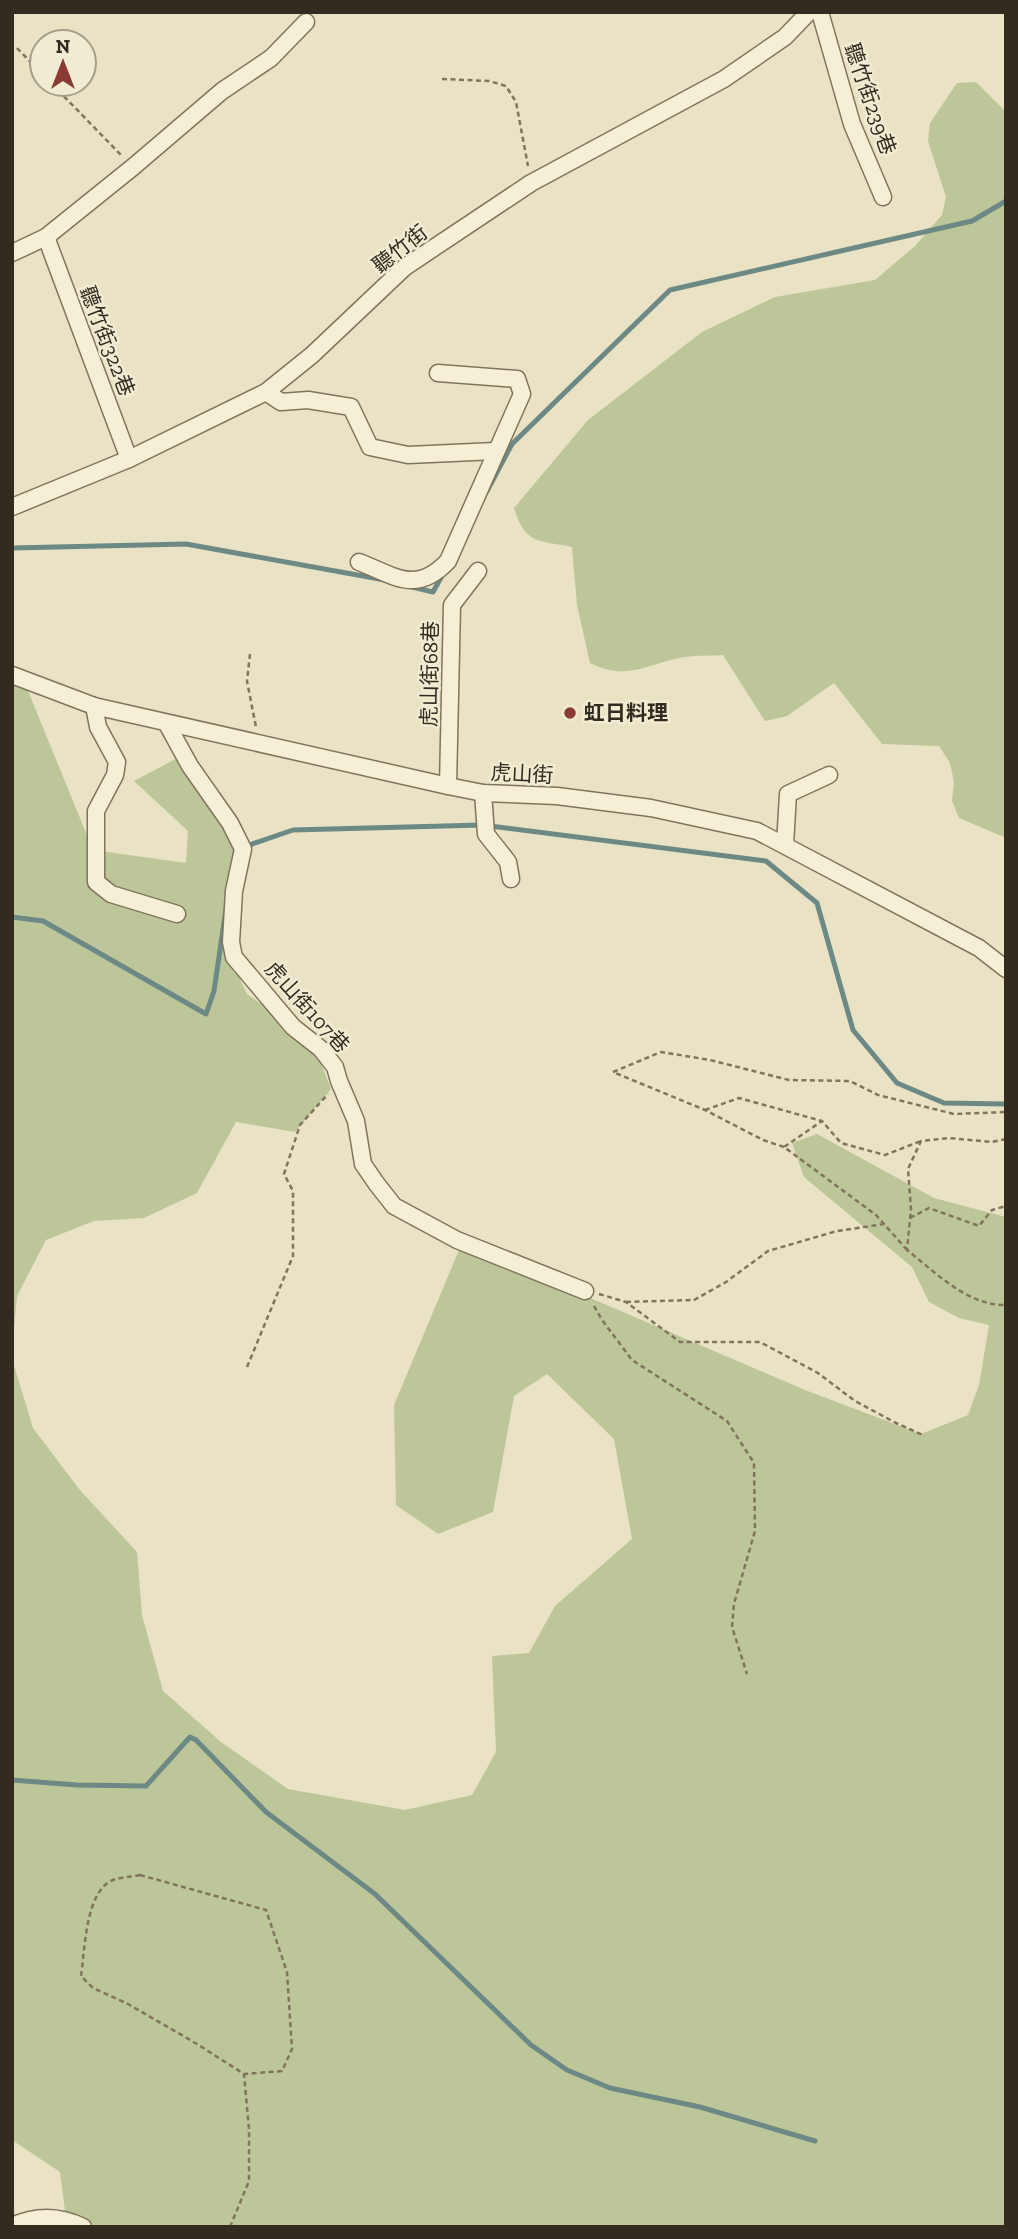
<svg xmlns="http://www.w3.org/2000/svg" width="1018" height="2239" viewBox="0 0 1018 2239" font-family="'Zilla Slab','Noto Sans TC',serif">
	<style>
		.green { fill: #bcc699 }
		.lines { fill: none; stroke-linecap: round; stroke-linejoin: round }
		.stream { stroke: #6d8985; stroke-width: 5 }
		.minor-casing { stroke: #81745c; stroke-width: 19 }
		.path { stroke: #81745c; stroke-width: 2.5; stroke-dasharray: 5 3.5; stroke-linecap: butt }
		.minor { stroke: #f5efd6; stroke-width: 16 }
		.poi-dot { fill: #8a3b33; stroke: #f1ebd2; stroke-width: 2.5 }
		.labels { text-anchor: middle; stroke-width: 5; stroke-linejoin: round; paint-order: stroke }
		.street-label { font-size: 21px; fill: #332b1f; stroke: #f1ebd2 }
		.poi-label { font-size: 21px; font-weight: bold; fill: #332b1f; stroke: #f1ebd2; text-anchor: start }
	</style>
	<rect width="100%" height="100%" fill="#e9e2c4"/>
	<g class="green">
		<path d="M976 82 1006 112V838L959 818 952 801 954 782 950 763 939 746 882 744 834 683 787 716 765 721 723 655C711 656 697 655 685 657 647 663 629 682 590 663L577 605 572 547C539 540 525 545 514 508L588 420 702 332 775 297 875 280 915 246 942 215 946 197 928 141 930 123 957 83Z"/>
		<polygon points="12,681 26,686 93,850 186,863 188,831 134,781 189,752 239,856 242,898 223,944 247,994 312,1040 331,1089 295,1132 236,1122 197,1193 144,1218 94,1221 46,1240 17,1296 12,1351"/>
		<polygon points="817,1134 934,1198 1006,1217 1006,2227 67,2227 60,2172 12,2140 12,1359 33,1428 79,1489 137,1552 142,1615 163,1691 221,1742 288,1789 405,1810 472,1795 496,1752 492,1656 529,1653 555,1606 632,1539 614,1439 547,1374 514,1396 493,1512 438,1534 396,1505 394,1405 462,1243 805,1390 921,1434 968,1415 979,1385 989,1325 959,1318 929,1302 912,1267 804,1177 792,1143"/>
	</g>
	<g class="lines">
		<g class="stream">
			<polyline points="487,491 512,444 670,290 972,221 1006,201"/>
			<polyline points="12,548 186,544 385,580"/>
			<polyline points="412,587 433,592 443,574"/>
			<polyline points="246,849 252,844 293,830 482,825 766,861 817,903 853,1030 897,1083 944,1103 1006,1104"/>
			<polyline points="12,917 43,921 206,1014 214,991 226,909"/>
			<polyline points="12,1780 77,1785 146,1786 190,1737 196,1740 266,1812 375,1894 531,2045 567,2070 610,2088 700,2107 815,2141"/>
		</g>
		<defs>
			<g id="minor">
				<polyline points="820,12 852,124 883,197"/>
				<polyline points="46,237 129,459"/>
				<polyline points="12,253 46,237 133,167 222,91 271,58 306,22"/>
				<polyline points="266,392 281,402 308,400 351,407 370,447 408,455 495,451"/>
				<polyline points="12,507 129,459 266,392 312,355 405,267 531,183 724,79 785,37 809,12"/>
				<path d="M359 562C395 576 416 595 448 561L522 394 517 379 438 373"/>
				<polyline points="12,675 94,706 448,786 483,793 557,796 651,808 757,831 979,948 1006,969"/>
				<polyline points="94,706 98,727 117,762 115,775 96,811 96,882 111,894 177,914"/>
				<polyline points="167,724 190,766 230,823 243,849 234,891 231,942 234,957 293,1027 321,1049 335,1067 339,1081 356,1121 363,1164 376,1183 394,1206 457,1240 585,1291"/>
				<polyline points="448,786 452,605 478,571"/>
				<polyline points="483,793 486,834 508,862 511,879"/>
				<polyline points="785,845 788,794 829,775"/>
				<path d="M12 2226C36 2215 59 2215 83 2227"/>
			</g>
		</defs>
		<use href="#minor" class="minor-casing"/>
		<g class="path">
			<polyline points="17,48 42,74"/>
			<polyline points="442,79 489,81 506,86 516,102 528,166"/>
			<polyline points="52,84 121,155"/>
			<polyline points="250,654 247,681 256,727"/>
			<polyline points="705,1110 739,1098 822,1121"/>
			<path d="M1006 1139 992 1142 949 1138 921 1141 908 1169 911 1209 907 1250C935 1272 968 1306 1006 1305"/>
			<polyline points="784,1147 763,1140 705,1110 613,1072 661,1052 710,1060 789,1080 850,1081 878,1095 954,1114 1006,1112"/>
			<polyline points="910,1218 929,1208 979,1226 992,1210 1006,1206"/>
			<polyline points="907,1250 876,1215 784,1147 822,1121 841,1143 885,1155 921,1141"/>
			<polyline points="599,1294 626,1302 680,1342 760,1342 818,1373 855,1401 896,1423 925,1436"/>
			<polyline points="626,1302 694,1300 726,1282 768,1251 837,1231 884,1224"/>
			<polyline points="594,1306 602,1320 632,1360 727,1421 754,1463 755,1531 734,1604 732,1627 747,1674"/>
			<polyline points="247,1367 293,1256 293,1191 284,1174 300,1125 328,1094"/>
			<path d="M140 1875 266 1910 287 1972 292 2049 282 2071 244 2074 197 2044 128 2004 93 1988 81 1976C85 1951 85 1891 113 1880 121 1877 131 1877 140 1875Z"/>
			<polyline points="230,2227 249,2181 249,2129 244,2074"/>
		</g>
		<use href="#minor" class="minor"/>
	</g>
	<circle class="poi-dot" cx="570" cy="713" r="7"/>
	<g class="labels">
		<g class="street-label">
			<text transform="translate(870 99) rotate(71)" y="7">聽竹街239巷</text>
			<text transform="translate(400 249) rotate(-38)" y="7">聽竹街</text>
			<text transform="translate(107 341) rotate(69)" y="7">聽竹街322巷</text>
			<text transform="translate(430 674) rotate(-89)" y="7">虎山街68巷</text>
			<text transform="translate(522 774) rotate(3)" y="7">虎山街</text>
			<text transform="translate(307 1007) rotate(48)" y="7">虎山街107巷</text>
		</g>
		<g class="poi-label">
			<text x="584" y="720">虹日料理</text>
		</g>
	</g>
	<rect width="1018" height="2239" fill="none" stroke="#332b1f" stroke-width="28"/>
	<g transform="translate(63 63)"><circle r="33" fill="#f1ebd2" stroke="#a59e8a" stroke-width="2"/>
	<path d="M0-5L12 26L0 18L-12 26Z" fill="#8a3b33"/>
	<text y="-10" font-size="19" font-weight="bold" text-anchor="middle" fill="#332b1f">N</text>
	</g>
</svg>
